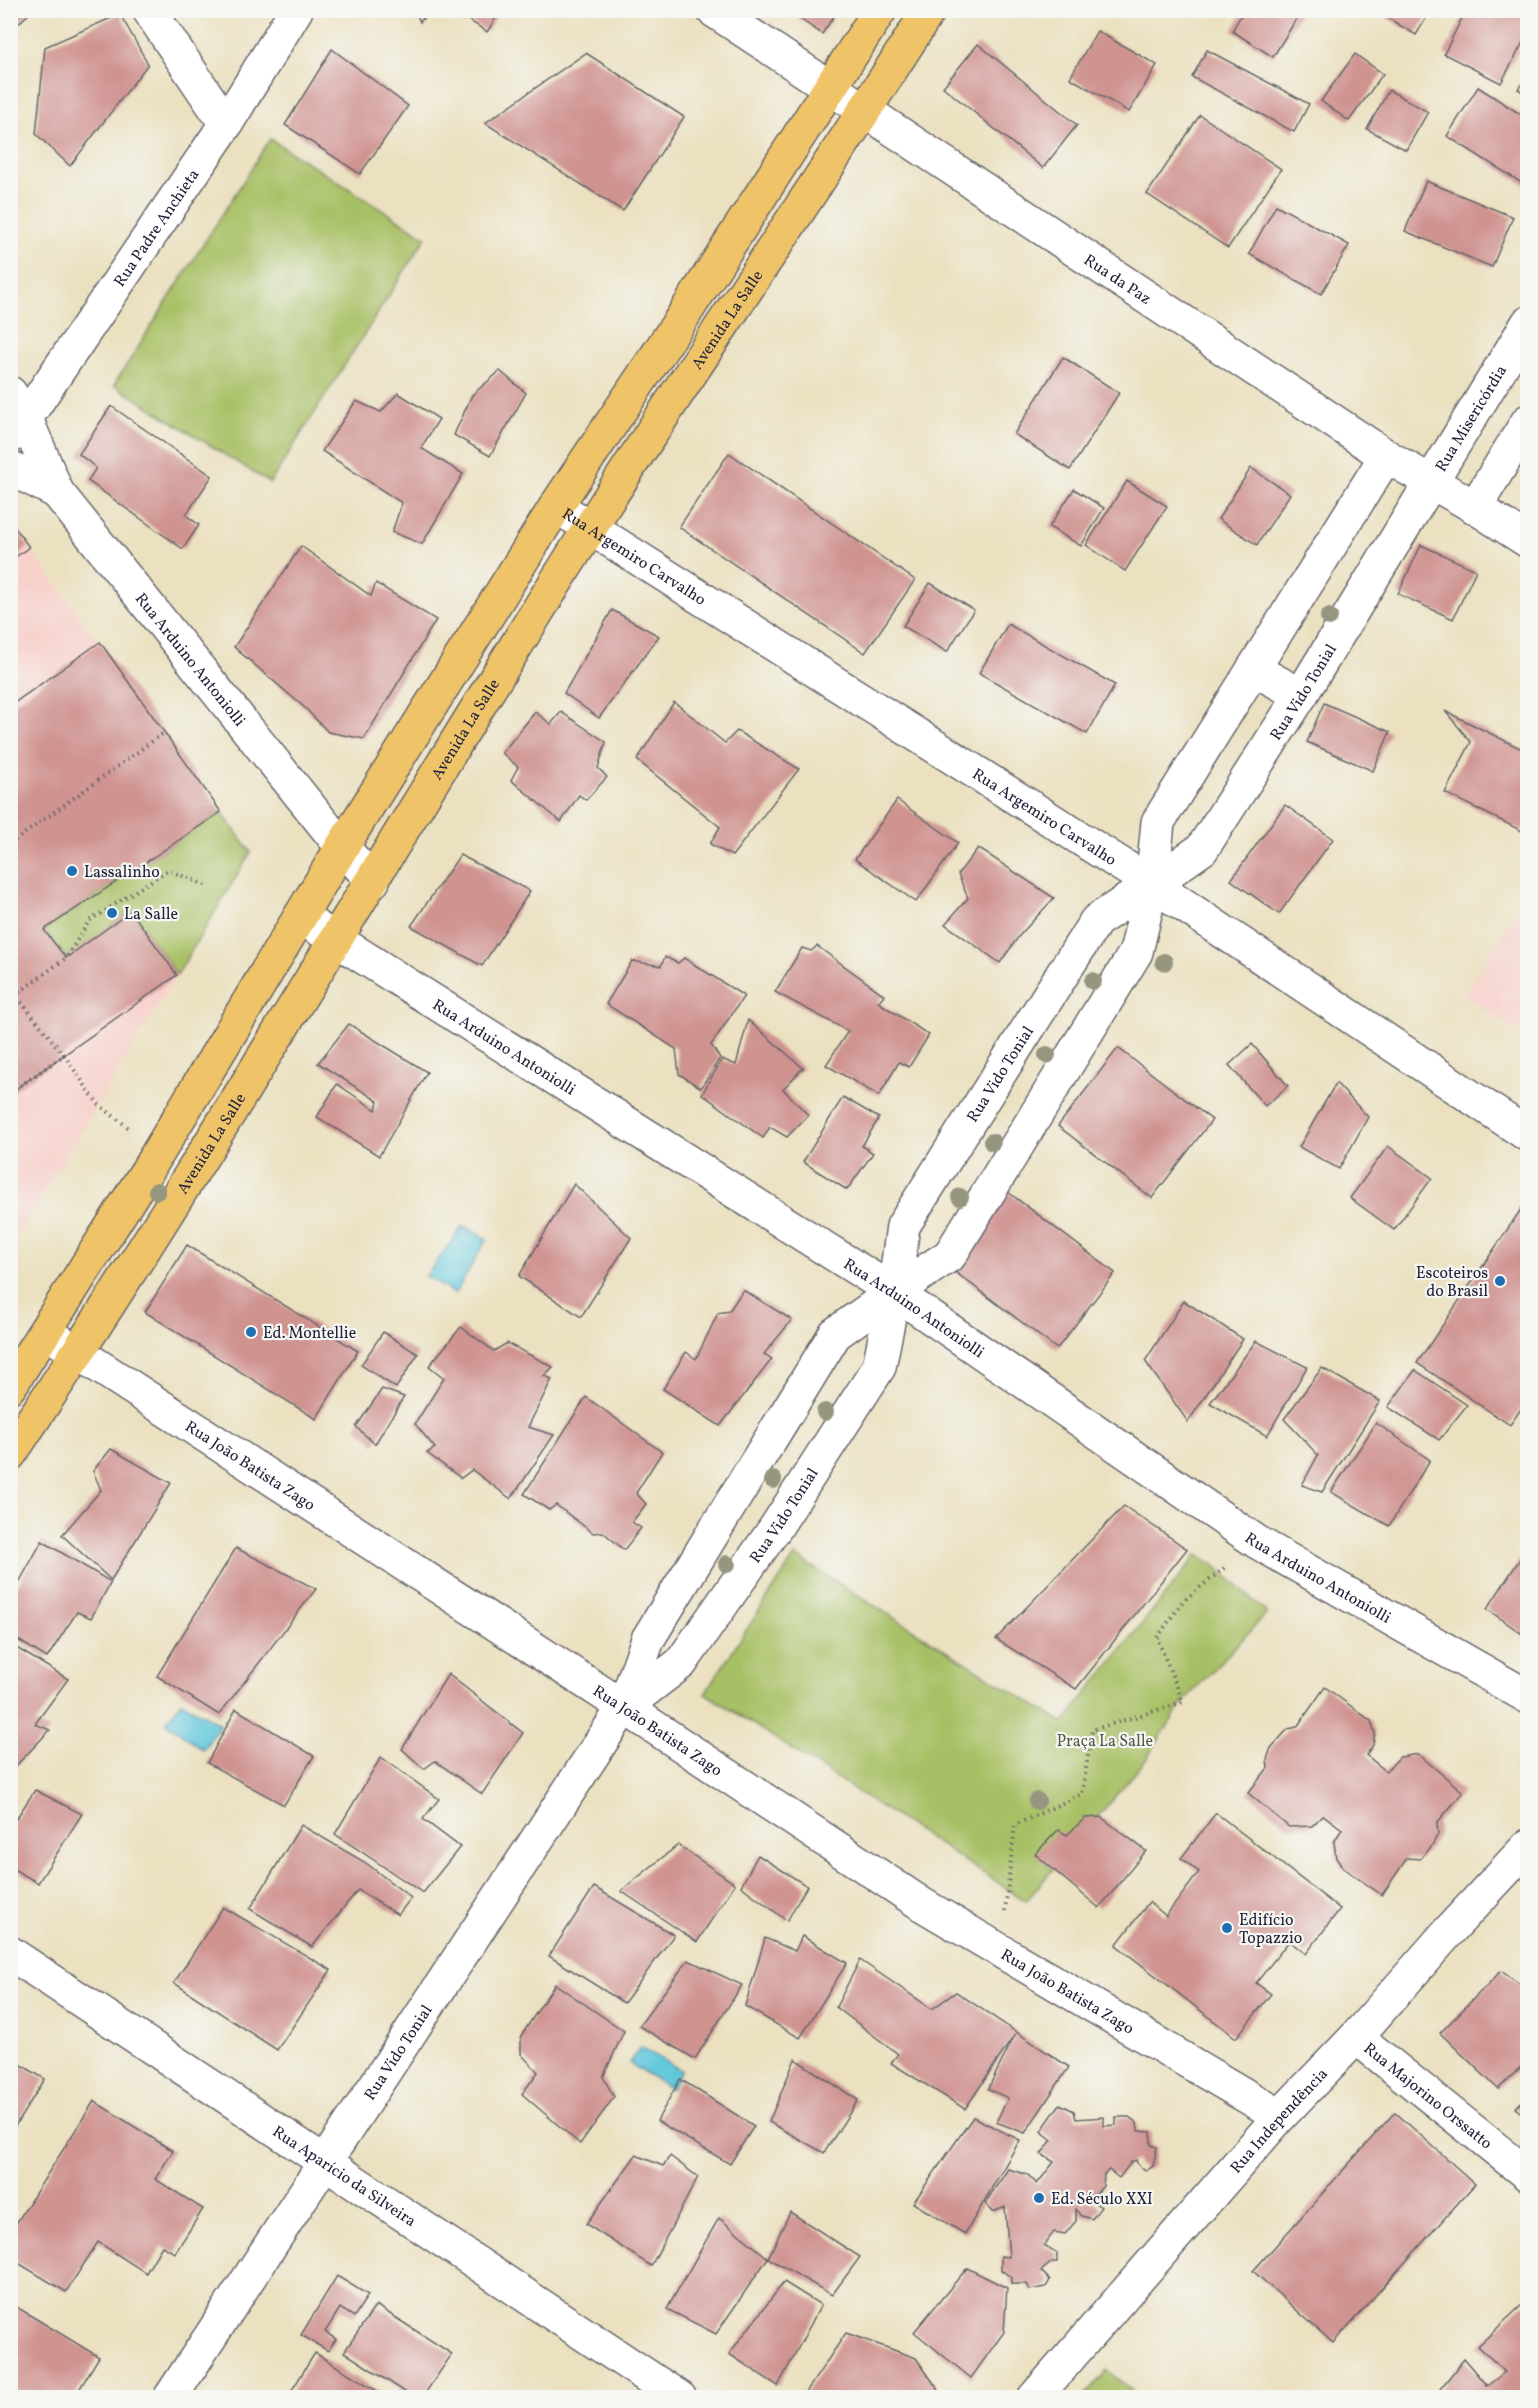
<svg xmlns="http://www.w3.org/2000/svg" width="1538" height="2408" viewBox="0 0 1538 2408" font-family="Vollkorn,serif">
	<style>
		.built { fill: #f7d0ca }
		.green { fill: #a8c065; stroke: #657150; stroke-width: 1.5 }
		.water { fill: #60c8dc; stroke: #41758c; stroke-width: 1.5 }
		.building { fill: #cf9390 }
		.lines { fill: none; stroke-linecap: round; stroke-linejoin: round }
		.minor-casing { stroke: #68656a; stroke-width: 36 }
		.major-casing { stroke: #68656a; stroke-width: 36 }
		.path { stroke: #68656a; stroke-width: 4; stroke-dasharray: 1.5 4.5; stroke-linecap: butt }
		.minor { stroke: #fff; stroke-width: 33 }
		.major { stroke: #efc469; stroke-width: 33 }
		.tree { fill: #969680 }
		.poi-dot { fill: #1f6fb2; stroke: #f6f6f2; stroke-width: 2 }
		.labels { text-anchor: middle; stroke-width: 4.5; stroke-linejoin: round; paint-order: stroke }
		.street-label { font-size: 16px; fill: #22223b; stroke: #f6f6f2 }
		.poi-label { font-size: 16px; fill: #22223b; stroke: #f6f6f2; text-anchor: start }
		.park-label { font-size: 16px; fill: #51594a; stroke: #f6f6f2 }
	</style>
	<rect width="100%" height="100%" fill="#f6f6f2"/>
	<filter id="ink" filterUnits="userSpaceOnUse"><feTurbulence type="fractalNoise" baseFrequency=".0167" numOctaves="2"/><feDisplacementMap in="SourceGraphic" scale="12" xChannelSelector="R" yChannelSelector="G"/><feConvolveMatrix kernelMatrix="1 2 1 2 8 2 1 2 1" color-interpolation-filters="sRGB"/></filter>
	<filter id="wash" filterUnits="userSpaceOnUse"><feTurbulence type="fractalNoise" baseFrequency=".008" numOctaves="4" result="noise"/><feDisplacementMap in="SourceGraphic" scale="24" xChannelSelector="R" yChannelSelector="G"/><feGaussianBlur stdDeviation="1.35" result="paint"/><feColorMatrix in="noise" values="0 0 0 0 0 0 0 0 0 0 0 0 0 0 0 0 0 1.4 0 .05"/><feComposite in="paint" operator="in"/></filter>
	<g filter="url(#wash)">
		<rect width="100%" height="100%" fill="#ebe1c1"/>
		<g class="built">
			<polygon points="10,521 251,852 11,1247 10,1247"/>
			<polygon points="1527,896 1527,1037 1463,996"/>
		</g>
		<g class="green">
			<polygon points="270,139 426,237 270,483 114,385"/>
			<polygon points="221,812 251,852 177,975 131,911 66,958 44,930"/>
			<polygon points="1197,1555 1212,1563 1267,1613 1183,1702 1145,1761 1026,1901 705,1693 795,1556 1063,1723"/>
			<polygon points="1107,2370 1139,2397 1084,2397"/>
		</g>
		<g class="water">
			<polygon points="463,1226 487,1239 455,1294 426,1276"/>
			<polygon points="181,1702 220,1724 203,1750 166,1722"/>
			<polygon points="640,2047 681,2070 671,2089 629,2063"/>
		</g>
		<g id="blocks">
			<g class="building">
				<polygon points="10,10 33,10 10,31"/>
				<polygon points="415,10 430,10 420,22"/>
				<polygon points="453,10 501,10 487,32"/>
				<polygon points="787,10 838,10 822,34"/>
				<polygon points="1244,10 1302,10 1273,57 1232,31"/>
				<polygon points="1374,10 1431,10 1416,35"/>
				<polygon points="1466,10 1509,10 1528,20 1528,33 1501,83 1444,54"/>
				<polygon points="120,14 148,64 70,166 36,134 45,47"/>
				<polygon points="1097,31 1157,65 1129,112 1070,78"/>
				<polygon points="978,44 1077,125 1043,168 943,87"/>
				<polygon points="332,49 408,106 360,174 285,125"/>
				<polygon points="1207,50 1309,104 1294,132 1192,77"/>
				<polygon points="586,53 684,117 623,211 485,123"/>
				<polygon points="1355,54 1383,74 1349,121 1321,101"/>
				<polygon points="1528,75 1528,95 1518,89"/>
				<polygon points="1478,87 1528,119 1528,187 1447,136"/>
				<polygon points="1389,90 1428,112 1406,150 1367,129"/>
				<polygon points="1200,115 1281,169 1228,248 1147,194"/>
				<polygon points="1426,181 1513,217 1492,267 1405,231"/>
				<polygon points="1276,205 1349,245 1321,294 1249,254"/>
				<polygon points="1063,357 1119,393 1070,470 1014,434"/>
				<polygon points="500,371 526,393 490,456 454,435 472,395"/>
				<polygon points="398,393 439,419 421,448 463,474 422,544 392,532 402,503 322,451 356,401 381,412"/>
				<polygon points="111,406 212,476 186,515 199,525 183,549 88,481 96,468 79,454"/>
				<polygon points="729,453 915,580 865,653 679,527"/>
				<polygon points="1251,468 1290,494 1257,545 1218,519"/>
				<polygon points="1127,481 1167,506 1125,571 1086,545"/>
				<polygon points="1074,489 1104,508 1081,546 1049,527"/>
				<polygon points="10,521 29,547 10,561"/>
				<polygon points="1421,545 1476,570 1453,619 1398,594"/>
				<polygon points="301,546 371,596 376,583 436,620 364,739 328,732 305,708 234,647"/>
				<polygon points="930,583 974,610 947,652 903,626"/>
				<polygon points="612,610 659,636 599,718 564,693"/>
				<polygon points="1008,624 1115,685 1087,734 979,673"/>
				<polygon points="100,642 221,812 44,930 66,958 131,911 177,975 10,1093 10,999 15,995 10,988 10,706"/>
				<polygon points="674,702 725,743 737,731 799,769 732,856 710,844 720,827 637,760"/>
				<polygon points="1324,703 1390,732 1373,771 1307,742"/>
				<polygon points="1445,711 1528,752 1528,820 1522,831 1445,793 1471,742"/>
				<polygon points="535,712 551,724 561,712 606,742 598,768 607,777 586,800 579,795 561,822 511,780 518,767 502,753"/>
				<polygon points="897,800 958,843 916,902 855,859"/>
				<polygon points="1285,805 1333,839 1279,914 1231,880"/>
				<polygon points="978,848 1054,898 1019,936 1000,963 945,924 968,898 958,874"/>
				<polygon points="460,855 530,891 482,966 411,926"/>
				<polygon points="817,946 884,995 878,1002 929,1035 909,1067 899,1062 879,1096 826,1065 848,1031 775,992 802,948 811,951"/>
				<polygon points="665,957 678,963 684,958 744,996 711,1045 720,1058 701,1088 679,1074 676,1049 606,1004 632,961 661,966"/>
				<polygon points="748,1020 803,1068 783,1089 808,1115 787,1137 770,1127 763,1138 702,1094 722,1059 736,1065"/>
				<polygon points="349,1024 427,1072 379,1156 317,1117 337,1084 376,1110 378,1101 318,1063"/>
				<polygon points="1252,1044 1288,1086 1265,1106 1229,1065"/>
				<polygon points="1118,1048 1212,1120 1152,1198 1058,1126"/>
				<polygon points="1336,1083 1368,1117 1339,1169 1299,1147"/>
				<polygon points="843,1097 879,1118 862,1146 873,1153 847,1190 803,1162"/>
				<polygon points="1388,1146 1432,1178 1394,1230 1350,1198"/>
				<polygon points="574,1184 631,1238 581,1317 519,1276"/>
				<polygon points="1004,1189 1115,1273 1057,1349 946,1265"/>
				<polygon points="1528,1199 1528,1399 1510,1425 1417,1363"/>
				<polygon points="187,1245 358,1351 316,1419 145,1312"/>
				<polygon points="743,1290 792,1320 764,1354 772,1359 720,1426 663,1389 686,1352 696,1359 718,1313 729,1311"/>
				<polygon points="1184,1301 1243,1339 1188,1422 1145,1361"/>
				<polygon points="461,1327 494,1351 507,1343 553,1367 544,1376 552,1379 528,1427 554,1435 511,1499 472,1470 461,1478 427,1453 435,1448 415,1424 444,1378 429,1366"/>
				<polygon points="383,1332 418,1354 396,1388 361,1365"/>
				<polygon points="1256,1341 1307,1367 1267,1436 1210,1403"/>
				<polygon points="1322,1368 1380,1401 1322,1492 1302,1485 1318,1455 1284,1419"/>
				<polygon points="1415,1370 1467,1405 1439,1440 1388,1407"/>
				<polygon points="382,1389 404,1397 375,1444 356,1427"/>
				<polygon points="586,1397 662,1452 636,1493 646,1504 632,1522 641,1528 624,1550 603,1532 593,1533 556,1505 549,1510 524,1494"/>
				<polygon points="1376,1423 1430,1460 1389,1526 1331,1492"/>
				<polygon points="111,1449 171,1483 111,1580 62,1535 101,1490 93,1471"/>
				<polygon points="1124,1506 1187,1549 1076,1689 996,1639"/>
				<polygon points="42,1541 111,1582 91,1618 77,1612 47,1658 10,1635 10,1599"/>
				<polygon points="236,1548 316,1589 219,1715 157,1676"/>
				<polygon points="1522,1556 1528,1561 1528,1638 1487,1609"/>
				<polygon points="10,1644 68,1679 35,1724 50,1730 12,1770 10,1769"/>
				<polygon points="448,1674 523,1733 482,1794 435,1761 424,1769 402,1749"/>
				<polygon points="1325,1687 1371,1721 1375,1733 1373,1745 1366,1755 1386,1771 1400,1757 1418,1754 1463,1792 1437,1823 1438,1834 1431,1847 1420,1859 1407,1858 1382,1895 1343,1868 1336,1858 1334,1842 1342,1829 1323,1815 1312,1826 1289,1827 1248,1793 1268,1768 1267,1759 1271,1748 1288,1729 1297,1727"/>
				<polygon points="236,1709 314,1756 284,1805 207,1763"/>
				<polygon points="381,1757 439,1799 423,1819 460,1847 423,1893 335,1834"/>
				<polygon points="35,1790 82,1814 38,1883 10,1867 10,1828"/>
				<polygon points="1216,1813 1340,1909 1306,1954 1289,1941 1256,1983 1271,1994 1236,2038 1116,1945 1149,1902 1166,1916 1199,1872 1181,1858"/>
				<polygon points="1101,1817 1146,1851 1099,1908 1035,1854 1058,1830 1067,1835 1085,1818"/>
				<polygon points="301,1825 366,1863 411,1898 398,1915 358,1890 312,1947 250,1909"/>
				<polygon points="678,1845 735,1884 697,1942 621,1891"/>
				<polygon points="758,1855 807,1886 787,1921 741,1886"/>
				<polygon points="594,1887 674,1935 624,2003 549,1956"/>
				<polygon points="223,1907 331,1970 277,2050 174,1983"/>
				<polygon points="802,1936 847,1963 800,2038 745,2006 765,1938 795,1951"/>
				<polygon points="688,1960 742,1985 695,2059 639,2026"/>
				<polygon points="860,1960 932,2009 956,1992 1069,2067 1025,2133 996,2122 1008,2098 988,2089 1016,2033 965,2109 891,2063 898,2054 836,2007"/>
				<polygon points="1501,1971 1528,1990 1528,2060 1498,2089 1440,2033"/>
				<polygon points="555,1984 624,2031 603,2077 614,2097 580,2144 522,2094 538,2072 521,2054 521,2036"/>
				<polygon points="10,2058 45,2079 10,2134"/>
				<polygon points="795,2059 858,2100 824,2153 769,2122"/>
				<polygon points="680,2079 754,2126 730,2164 657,2121"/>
				<polygon points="1528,2096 1528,2118 1515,2108"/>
				<polygon points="94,2101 173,2151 155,2179 203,2209 175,2253 162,2246 146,2273 98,2242 66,2292 10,2258 10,2233"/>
				<polygon points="1060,2104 1074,2111 1076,2119 1104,2117 1104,2126 1116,2125 1116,2117 1129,2117 1137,2123 1138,2131 1151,2132 1151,2145 1157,2147 1153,2166 1146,2171 1138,2165 1136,2160 1131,2162 1119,2178 1109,2170 1104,2174 1103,2186 1096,2194 1085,2196 1101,2207 1092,2219 1082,2216 1076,2209 1076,2221 1065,2234 1054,2232 1044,2245 1057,2253 1057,2262 1052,2262 1041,2271 1050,2280 1046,2287 1030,2290 1027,2284 1011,2284 1011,2277 1001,2270 1001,2256 1009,2257 1005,2207 993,2212 985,2203 1008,2169 1028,2175 1037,2184 1054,2162 1041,2154 1052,2140 1041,2131"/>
				<polygon points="1395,2112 1475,2184 1333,2343 1253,2271"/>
				<polygon points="973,2117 1020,2140 965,2234 913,2203"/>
				<polygon points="636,2155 663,2166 670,2156 698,2177 651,2266 586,2224"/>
				<polygon points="790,2212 860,2257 832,2295 768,2258"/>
				<polygon points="719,2218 768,2258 716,2334 667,2309"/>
				<polygon points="967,2268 1007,2288 1004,2332 971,2378 914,2332"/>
				<polygon points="337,2276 368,2295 354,2317 340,2308 325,2332 336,2339 328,2351 301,2335"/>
				<polygon points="784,2282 821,2305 778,2386 729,2354"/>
				<polygon points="10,2303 99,2357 74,2398 10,2398"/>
				<polygon points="1524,2303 1528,2306 1528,2398 1433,2398 1464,2359 1487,2386 1505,2372 1478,2346"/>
				<polygon points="376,2305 452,2354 422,2398 414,2398 344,2352"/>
				<polygon points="846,2333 916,2358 942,2395 940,2398 813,2398 806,2392"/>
				<polygon points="315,2353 382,2394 380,2398 287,2398"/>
			</g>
		</g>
	</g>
	<g filter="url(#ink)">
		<use href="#blocks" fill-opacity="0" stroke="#68656a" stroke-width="1.5"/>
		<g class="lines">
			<defs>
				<g id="minor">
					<polyline points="149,10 226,124"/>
					<path id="s1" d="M713 10 1386 456 1475 507 1528 541"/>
					<path id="s2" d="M10 393 26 419 57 492 342 847 373 881"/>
					<path id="s3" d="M15 434 226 124 296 10"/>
					<polyline points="10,468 57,492"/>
					<path id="s4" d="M556 506 1152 884 1528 1135"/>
					<polyline points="1475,507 1528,421"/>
					<polyline points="1253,669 1301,695"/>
					<path id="s5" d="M300 917 894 1292 1257 1542 1528 1697"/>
					<path id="s6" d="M46 1332 624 1707 923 1905 1280 2116"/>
					<path id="s7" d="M624 1707 681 1663 776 1527 879 1367 894 1292 950 1255 1136 952 1152 884 1202 849 1301 695 1528 323"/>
					<path id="s8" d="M10 1953 680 2398"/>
					<path id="s9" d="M1356 2037 1528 2175"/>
					<path id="s10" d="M170 2398 624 1707 648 1639 835 1334 894 1292 903 1226 1096 921 1152 884 1158 822 1386 456"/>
					<path id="s11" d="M1034 2398 1280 2116 1356 2037 1449 1931 1528 1846"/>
				</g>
				<g id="major">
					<polyline points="10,1386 147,1171 342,847 556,506 678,324 880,10"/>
					<path id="s12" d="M10 1454C214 1152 394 835 590 528 700 354 819 185 929 10"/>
				</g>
			</defs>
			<use href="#minor" class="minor-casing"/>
			<use href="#major" class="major-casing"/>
			<g class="path">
				<polyline points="10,844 165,732"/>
				<polyline points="10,988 64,1055 10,1093"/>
				<polyline points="10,999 66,958 89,921 168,870 208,886"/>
				<polyline points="64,1055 98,1104 129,1128"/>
				<polyline points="1005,1911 1015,1825 1082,1794 1092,1730 1183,1702 1157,1638 1183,1601 1227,1566"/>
			</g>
			<use href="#minor" class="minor"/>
			<use href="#major" class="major"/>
		</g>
		<g class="tree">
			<circle cx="1329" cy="617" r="9"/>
			<circle cx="1164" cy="962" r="9"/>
			<circle cx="1093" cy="981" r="9"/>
			<circle cx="1047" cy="1055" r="9"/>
			<circle cx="992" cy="1142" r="9"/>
			<circle cx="157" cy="1191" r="9"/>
			<circle cx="960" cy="1197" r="9"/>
			<circle cx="825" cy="1412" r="9"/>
			<circle cx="773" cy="1480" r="9"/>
			<circle cx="727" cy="1564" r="9"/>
			<circle cx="1037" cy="1801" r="9"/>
		</g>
	</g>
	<g class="poi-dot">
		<circle cx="72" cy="871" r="6"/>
		<circle cx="112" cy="913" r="6"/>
		<circle cx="1500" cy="1281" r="6"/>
		<circle cx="251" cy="1332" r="6"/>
		<circle cx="1227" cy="1928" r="6"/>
		<circle cx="1039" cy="2198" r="6"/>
	</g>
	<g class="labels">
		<g class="street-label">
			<text dy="6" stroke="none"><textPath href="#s3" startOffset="250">Rua Padre Anchieta</textPath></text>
			<text dy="6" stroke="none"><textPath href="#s1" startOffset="486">Rua da Paz</textPath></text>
			<text dy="6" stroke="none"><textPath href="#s12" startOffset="1342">Avenida La Salle</textPath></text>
			<text dy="6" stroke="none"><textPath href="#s7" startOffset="1566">Rua Misericórdia</textPath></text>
			<text dy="6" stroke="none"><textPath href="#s4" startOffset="93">Rua Argemiro Carvalho</textPath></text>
			<text dy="6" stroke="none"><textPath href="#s2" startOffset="324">Rua Arduino Antoniolli</textPath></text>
			<text dy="6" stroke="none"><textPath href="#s7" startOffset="1245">Rua Vido Tonial</textPath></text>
			<text dy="6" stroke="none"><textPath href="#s12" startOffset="856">Avenida La Salle</textPath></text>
			<text dy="6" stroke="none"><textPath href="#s4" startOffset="579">Rua Argemiro Carvalho</textPath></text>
			<text dy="6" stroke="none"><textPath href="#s5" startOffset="242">Rua Arduino Antoniolli</textPath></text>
			<text dy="6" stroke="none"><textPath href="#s10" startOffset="1576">Rua Vido Tonial</textPath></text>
			<text dy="6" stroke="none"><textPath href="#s12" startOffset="370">Avenida La Salle</textPath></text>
			<text dy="6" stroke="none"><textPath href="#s5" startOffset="728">Rua Arduino Antoniolli</textPath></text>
			<text dy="6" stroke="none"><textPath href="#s6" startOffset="244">Rua João Batista Zago</textPath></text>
			<text dy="6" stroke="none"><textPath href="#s7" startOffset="252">Rua Vido Tonial</textPath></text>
			<text dy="6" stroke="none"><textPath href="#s5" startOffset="1214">Rua Arduino Antoniolli</textPath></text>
			<text dy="6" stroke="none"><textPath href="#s6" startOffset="730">Rua João Batista Zago</textPath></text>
			<text dy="6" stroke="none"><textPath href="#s6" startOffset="1216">Rua João Batista Zago</textPath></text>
			<text dy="6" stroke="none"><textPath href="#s10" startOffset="414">Rua Vido Tonial</textPath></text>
			<text dy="6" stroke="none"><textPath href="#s9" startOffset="93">Rua Majorino Orssatto</textPath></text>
			<text dy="6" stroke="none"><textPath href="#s11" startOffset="370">Rua Independência</textPath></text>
			<text dy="6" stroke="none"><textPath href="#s8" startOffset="402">Rua Aparício da Silveira</textPath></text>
		</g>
		<g class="poi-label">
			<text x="84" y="877">Lassalinho</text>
			<text x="124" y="919">La Salle</text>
			<text x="1488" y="1278" text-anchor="end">Escoteiros<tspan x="1488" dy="18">do Brasil</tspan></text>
			<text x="263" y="1338">Ed. Montellie</text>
			<text x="1239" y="1925">Edifício<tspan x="1239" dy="18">Topazzio</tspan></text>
			<text x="1051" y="2204">Ed. Século XXI</text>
		</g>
		<g class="park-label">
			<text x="1105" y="1746">Praça La Salle</text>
		</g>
	</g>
	<rect width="1538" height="2408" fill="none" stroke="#f6f6f2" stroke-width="36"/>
</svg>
